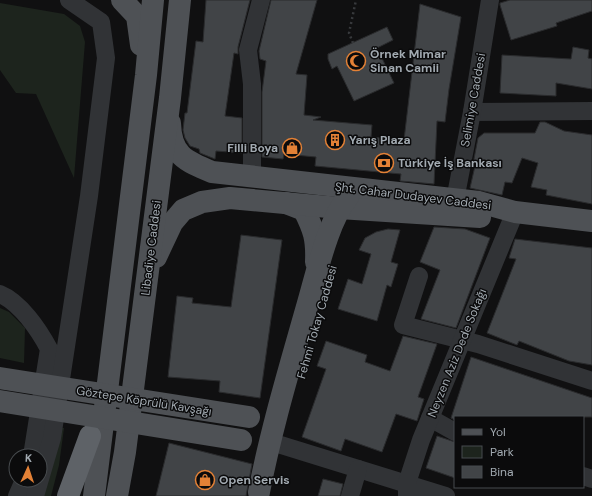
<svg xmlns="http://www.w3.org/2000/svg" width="592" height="496" viewBox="0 0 592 496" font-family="'DM Sans',sans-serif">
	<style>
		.green { fill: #1d241d }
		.building { fill: #414447; stroke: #2a2b2d }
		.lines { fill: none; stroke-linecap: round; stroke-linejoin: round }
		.path { stroke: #383a3d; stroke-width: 2.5; stroke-dasharray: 2 3; stroke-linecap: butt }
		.minor { stroke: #313336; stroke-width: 18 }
		.major { stroke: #4e5155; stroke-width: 22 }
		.highway { stroke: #5e6267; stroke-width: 22 }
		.major-bridge { stroke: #4e5155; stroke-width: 22 }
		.labels { text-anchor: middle; stroke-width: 3; stroke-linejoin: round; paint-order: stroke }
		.poi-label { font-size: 12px; font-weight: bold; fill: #a2aab1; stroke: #0b0b0c; text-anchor: start }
		.street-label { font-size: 12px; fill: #a2aab1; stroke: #0b0b0c }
	</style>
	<rect width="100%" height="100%" fill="#101011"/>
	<g class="green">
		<polygon points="0,3 64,14 80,26 85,42 74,178 36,94 16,93 0,70"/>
		<polygon points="0,308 9,312 25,328 24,363 0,358"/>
		<polygon points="57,427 64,428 59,465 51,496 38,496"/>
	</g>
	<g class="building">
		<polygon points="206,0 250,0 238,47 238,54 234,53 225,116 242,118 242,153 216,151 215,159 200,153 199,149 190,146 185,138 183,130 185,113 187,113 196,41 203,42"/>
		<polygon points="271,0 317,0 296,74 307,75 304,115 321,117 313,120 372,125 371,137 404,140 420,4 461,17 449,89 445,122 437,121 434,184 400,181 401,174 315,166 316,157 284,154 283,159 262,157 262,92 266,61 260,59 259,51"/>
		<polygon points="510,0 592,0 592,11 556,23 557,26 511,40 500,5 500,3"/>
		<polygon points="387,27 393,40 377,48 394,83 354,101 337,66 332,69 328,59 328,54"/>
		<polygon points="573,47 589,50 588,58 592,59 592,89 556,83 556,96 500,93 502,55 571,59"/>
		<polygon points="540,122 545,122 564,131 592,135 592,204 546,195 547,190 531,187 538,163 522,158 512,183 505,182 502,195 470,188 475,166 473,164 478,138 484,133 535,133"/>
		<polygon points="434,227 465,229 490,238 456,328 421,319 440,270 420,262"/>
		<polygon points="388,229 400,230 391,262 398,264 391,287 387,285 377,321 338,309 348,279 362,284 371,254 359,250 365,238 376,232"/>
		<polygon points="241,235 282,240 260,398 219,392 220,381 168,377 177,296 193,298 192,303 231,307"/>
		<polygon points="515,239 592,248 592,365 569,361 519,341 517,345 487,333 516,259 509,258"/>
		<polygon points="403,336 437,344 418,397 424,399 417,421 396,414 382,452 345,439 341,451 302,437 326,369 317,366 326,341 367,355 365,362 390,371"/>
		<polygon points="471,357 592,398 592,417 455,417 455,420 451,418"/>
		<polygon points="437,436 455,442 455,478 426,468"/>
		<polygon points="169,443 252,464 246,496 156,496"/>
		<polygon points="323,479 343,484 340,496 318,496"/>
	</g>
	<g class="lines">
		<polyline class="path" points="353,43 349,33 356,0"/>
		<g class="minor">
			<polyline points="472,112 592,111"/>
			<polyline points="252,176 252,84 248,50 261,0"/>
			<polyline points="455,200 472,112 490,0"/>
			<polyline points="419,276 403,325 478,344 592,381"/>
			<path d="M0 294C20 302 39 330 49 349L32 456"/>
			<polyline points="430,418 455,432"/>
			<polyline points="281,445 446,496"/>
			<polyline points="583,476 592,479"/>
			<polyline points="17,496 24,480"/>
			<polyline points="35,496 52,438 89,196 106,58 101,22 69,0"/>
			<polyline points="350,496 358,469"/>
			<polyline points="407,496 407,483 421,440 515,212"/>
		</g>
		<g class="major">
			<polyline points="122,0 137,16 141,45"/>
			<path d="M170 123C171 155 185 161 212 172L479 202 515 212 592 221"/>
			<path d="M286 203 304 210C314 230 317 239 316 262"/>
			<polyline points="156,257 172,223 183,210 202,202 230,198 339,208 480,217"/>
			<path d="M259 492C271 430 289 370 306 310 316 277 327 222 348 197"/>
			<polyline points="94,496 146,75 153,0"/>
			<polyline points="117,496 125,452 170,98 180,0"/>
		</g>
		<polyline class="highway" points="68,496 90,436"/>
		<g class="major-bridge">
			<polyline points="0,378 249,417"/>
			<polyline points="0,401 241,440"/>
		</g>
	</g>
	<defs>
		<symbol id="mosque-ring" viewBox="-11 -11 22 22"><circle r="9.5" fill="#0b0b0c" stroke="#e38136" stroke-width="1.5"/><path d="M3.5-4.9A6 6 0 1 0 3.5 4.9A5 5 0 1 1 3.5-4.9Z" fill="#e38136"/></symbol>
		<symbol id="building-ring" viewBox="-11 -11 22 22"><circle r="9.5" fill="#0b0b0c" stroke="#e38136" stroke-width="1.5"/><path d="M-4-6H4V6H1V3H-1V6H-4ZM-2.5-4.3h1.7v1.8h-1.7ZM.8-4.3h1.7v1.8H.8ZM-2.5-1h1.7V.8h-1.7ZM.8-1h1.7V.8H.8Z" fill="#e38136"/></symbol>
		<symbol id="shop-ring" viewBox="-11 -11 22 22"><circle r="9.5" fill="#0b0b0c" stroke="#e38136" stroke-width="1.5"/><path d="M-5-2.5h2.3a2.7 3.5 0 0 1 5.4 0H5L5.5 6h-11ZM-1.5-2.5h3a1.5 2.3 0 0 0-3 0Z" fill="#e38136"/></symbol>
		<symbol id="bank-ring" viewBox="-11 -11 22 22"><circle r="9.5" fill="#0b0b0c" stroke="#e38136" stroke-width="1.5"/><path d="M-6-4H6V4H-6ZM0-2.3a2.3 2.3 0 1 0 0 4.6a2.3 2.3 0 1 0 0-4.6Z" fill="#e38136"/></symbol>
	</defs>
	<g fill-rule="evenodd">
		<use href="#mosque-ring" x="345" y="50" width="22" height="22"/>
		<use href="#building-ring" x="324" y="129" width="22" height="22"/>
		<use href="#shop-ring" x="281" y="137" width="22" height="22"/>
		<use href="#bank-ring" x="373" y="152" width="22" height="22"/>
		<use href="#shop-ring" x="194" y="469" width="22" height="22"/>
	</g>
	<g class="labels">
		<g class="poi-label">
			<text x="370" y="58">Örnek Mimar<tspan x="370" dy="14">Sinan Camii</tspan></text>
			<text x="349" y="144">Yarış Plaza</text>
			<text x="278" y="152" text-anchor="end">Filli Boya</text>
			<text x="398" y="167">Türkiye İş Bankası</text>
			<text x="219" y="484">Open Servis</text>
		</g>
		<g class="street-label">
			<text transform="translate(473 100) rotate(-80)" y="4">Selimiye Caddesi</text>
			<text transform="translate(413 196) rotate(7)" y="4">Şht. Cahar Dudayev Caddesi</text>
			<text transform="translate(151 248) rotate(-83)" y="4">Libadiye Caddesi</text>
			<text transform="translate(317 322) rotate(-74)" y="4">Fehmi Tokay Caddesi</text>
			<text transform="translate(457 353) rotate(-68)" y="4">Neyzen Aziz Dede Sokağı</text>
			<text transform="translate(144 401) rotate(9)" y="4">Göztepe Köprülü Kavşağı</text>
		</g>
	</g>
	<rect x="454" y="416" width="130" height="72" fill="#0b0b0c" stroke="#474b4e"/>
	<rect x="462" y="429" width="20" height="6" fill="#4e5155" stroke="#474b4e"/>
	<text x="490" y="436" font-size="12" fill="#a2aab1">Yol</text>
	<rect x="462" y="446" width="20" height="12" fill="#1d241d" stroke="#474b4e"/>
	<text x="490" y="456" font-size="12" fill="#a2aab1">Park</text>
	<rect x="462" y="466" width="20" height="12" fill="#414447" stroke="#474b4e"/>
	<text x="490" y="476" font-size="12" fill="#a2aab1">Bina</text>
	<g transform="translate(28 468) rotate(3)"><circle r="19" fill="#0b0b0c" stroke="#474b4e"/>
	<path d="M0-3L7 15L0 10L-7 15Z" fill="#e38136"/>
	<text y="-6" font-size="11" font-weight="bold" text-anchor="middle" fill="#a2aab1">K</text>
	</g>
</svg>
